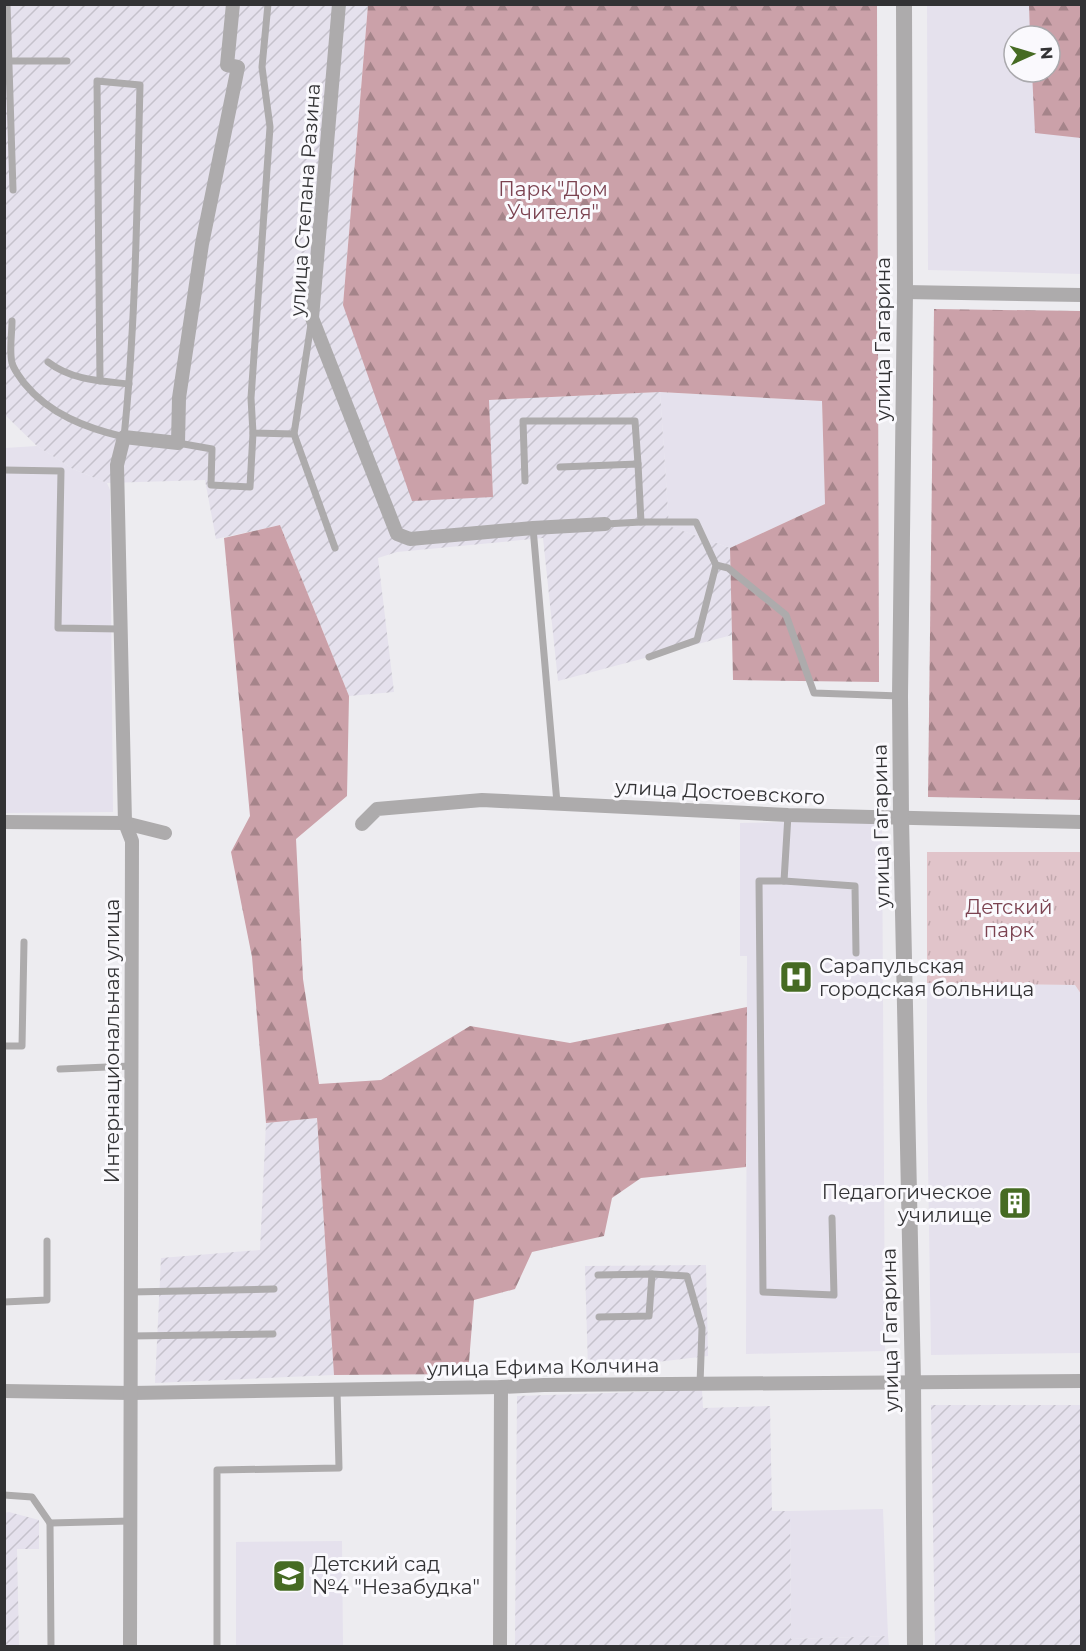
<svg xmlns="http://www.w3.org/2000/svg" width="1086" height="1651" viewBox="0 0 1086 1651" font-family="Montserrat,sans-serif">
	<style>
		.built { fill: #e5e1ed; fill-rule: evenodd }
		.industrial { fill: url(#industrial-furrows) }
		.forest { fill: url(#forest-firs) }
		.park { fill: url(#park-tufts) }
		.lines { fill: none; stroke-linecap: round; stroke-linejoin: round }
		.service { stroke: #adabac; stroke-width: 7 }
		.minor { stroke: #adabac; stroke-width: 14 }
		.tertiary { stroke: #adabac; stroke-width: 16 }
		.labels { text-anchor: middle; stroke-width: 6; stroke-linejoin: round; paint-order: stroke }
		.park-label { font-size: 20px; fill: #7b4250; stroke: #faf9fd }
		.street-label { font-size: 20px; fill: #323234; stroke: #faf9fd }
		.poi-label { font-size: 20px; fill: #323234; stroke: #faf9fd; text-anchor: start }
	</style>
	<defs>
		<pattern id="industrial-furrows" width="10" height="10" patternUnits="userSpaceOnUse" patternTransform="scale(1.5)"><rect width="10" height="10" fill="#e5e1ed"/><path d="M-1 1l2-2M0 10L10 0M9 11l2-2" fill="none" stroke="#c5c2cc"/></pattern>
		<pattern id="forest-firs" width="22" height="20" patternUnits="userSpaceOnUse" patternTransform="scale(1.5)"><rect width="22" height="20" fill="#cba1a9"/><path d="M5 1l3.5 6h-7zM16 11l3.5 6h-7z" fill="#a5848a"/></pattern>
		<pattern id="park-tufts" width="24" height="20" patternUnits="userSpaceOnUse" patternTransform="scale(1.5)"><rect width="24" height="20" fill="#e1c4ca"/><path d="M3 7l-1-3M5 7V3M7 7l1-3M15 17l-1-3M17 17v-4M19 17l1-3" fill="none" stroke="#c2a9ae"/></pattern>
	</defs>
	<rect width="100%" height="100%" fill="#edecf0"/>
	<g class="built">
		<path d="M927 5H1081V274L928 270ZM1014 36H1050V72H1014Z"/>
		<polygon points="660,392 822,401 825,504 730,548 669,526"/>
		<polygon points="37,446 73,469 107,483 110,490 113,812 5,813 5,448"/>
		<polygon points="882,820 885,1351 746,1354 747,956 740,956 740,823"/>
		<polygon points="927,983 1075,985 1081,994 1081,1353 931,1355 927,1098"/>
		<polygon points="883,1509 888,1636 791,1639 790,1511"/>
		<polygon points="342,1541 343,1646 236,1646 236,1542"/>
	</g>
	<g class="industrial">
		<polygon points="4,5 368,5 343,305 493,497 488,400 660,392 669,526 730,548 732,635 558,681 543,538 397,552 378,558 394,692 349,696 280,525 216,539 205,480 107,483 73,469 37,446 5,415"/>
		<polygon points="317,1118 334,1375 155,1383 161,1258 260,1250 266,1123"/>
		<polygon points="706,1265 708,1356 588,1370 585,1266"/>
		<polygon points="702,1390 703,1408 770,1406 772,1511 790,1511 791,1639 888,1636 889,1646 515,1646 517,1396"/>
		<polygon points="931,1405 1081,1405 1081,1646 935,1646"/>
		<polygon points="9,1512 39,1520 39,1549 17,1549 19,1646 5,1646 4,1513"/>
	</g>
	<g class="forest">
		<polygon points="368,5 877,5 879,682 733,680 730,548 825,504 822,401 660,392 489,400 493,497 412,501 343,305"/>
		<polygon points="1029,5 1081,5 1081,138 1035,133 1032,72 1050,72 1050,36 1030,36"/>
		<polygon points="934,309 1081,311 1081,800 928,797"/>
		<polygon points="280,525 349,696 347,796 296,839 303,979 319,1084 381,1080 470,1026 570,1043 747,1007 746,1167 641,1178 612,1198 604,1236 532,1252 515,1289 474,1300 468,1374 334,1375 317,1118 266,1123 252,957 231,852 250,816 224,538"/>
	</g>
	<polygon class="park" points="927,852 1081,852 1081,994 1075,985 927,983"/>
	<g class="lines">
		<g class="service">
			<polyline points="7,4 13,190"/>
			<polyline points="268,4 262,67 270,127 251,398 253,433 294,434 335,548"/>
			<polyline points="9,61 67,61"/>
			<path d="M12 321C12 334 9 350 12 363 14 370 19 376 24 383 49 414 86 428 124 437 136 320 137 202 140 85L97 81 100 381"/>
			<path d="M48 362C71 380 100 381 129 384"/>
			<polyline points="294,434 311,324"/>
			<polyline points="178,443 212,449 211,485 250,487 253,433"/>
			<polyline points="560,467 638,464 641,522 605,524"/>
			<polyline points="4,470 61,471 58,628 120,629"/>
			<polyline points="525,481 523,421 635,421 638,464"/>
			<polyline points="641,522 696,522 716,565 697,640 649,657"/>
			<polyline points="533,528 557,803"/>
			<polyline points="716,565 728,568 786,615 814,693 900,696"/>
			<polyline points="788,815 784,881 759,881 763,1292 834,1295 832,1218"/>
			<polyline points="784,881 855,886 856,953"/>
			<polyline points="4,1046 22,1046 24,942"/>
			<polyline points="60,1069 131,1066"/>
			<polyline points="598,1275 652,1274 687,1276 702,1328 700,1384"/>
			<polyline points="131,1292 274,1289"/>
			<polyline points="4,1302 47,1300 47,1241"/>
			<polyline points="599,1317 649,1316 652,1274"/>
			<polyline points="131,1336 273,1334"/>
			<polyline points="4,1495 32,1497 50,1523 130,1521"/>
			<polyline points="50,1523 51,1646"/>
			<polyline points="217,1646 217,1470 339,1468 337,1390"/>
		</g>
		<g class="minor">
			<polyline points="339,4 312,318 397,534 410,539 533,528 605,524"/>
			<polyline points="905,292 1082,295"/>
			<polyline points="4,822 125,823 165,833"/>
			<polyline points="362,824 377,809 482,800 788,815 1082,822"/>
			<polyline points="4,1391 131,1393 501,1387 544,1385 1082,1381"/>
			<polyline points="130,1646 132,841 125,823 117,465 124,437 178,443 179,398 202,244 238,67 227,65 233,4"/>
			<polyline points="500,1646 501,1387"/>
		</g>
		<polyline class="tertiary" points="904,4 905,292 900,696 901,818 913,1382 915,1646"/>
	</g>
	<defs>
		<symbol id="hospital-square" viewBox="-11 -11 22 22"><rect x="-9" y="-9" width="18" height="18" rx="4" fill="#466b23" stroke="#faf9fd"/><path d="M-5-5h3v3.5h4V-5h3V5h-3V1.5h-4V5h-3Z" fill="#fff"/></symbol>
		<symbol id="building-square" viewBox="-11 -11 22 22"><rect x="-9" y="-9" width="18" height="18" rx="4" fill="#466b23" stroke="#faf9fd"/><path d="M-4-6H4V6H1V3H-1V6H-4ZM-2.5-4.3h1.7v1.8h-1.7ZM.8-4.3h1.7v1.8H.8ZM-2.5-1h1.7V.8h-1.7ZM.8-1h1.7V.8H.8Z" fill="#fff"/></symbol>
		<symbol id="school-square" viewBox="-11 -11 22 22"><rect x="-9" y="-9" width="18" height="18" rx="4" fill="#466b23" stroke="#faf9fd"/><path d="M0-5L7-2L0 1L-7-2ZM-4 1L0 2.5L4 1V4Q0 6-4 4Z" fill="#fff"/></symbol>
	</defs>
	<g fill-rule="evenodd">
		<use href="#hospital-square" x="777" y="958" width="38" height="38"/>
		<use href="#building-square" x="996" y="1184" width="38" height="38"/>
		<use href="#school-square" x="270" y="1557" width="38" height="38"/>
	</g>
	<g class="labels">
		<g class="park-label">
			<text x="553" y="196">Парк "Дом<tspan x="553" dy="23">Учителя"</tspan></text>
			<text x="1009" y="914">Детский<tspan x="1009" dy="23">парк</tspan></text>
		</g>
		<g class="street-label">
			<text transform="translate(305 200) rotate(-86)" y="7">улица Степана Разина</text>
			<text transform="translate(883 339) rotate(-90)" y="7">улица Гагарина</text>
			<text transform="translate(720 792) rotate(3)" y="7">улица Достоевского</text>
			<text transform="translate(881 826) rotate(-91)" y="7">улица Гагарина</text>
			<text transform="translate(112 1041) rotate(-90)" y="7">Интернациональная улица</text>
			<text transform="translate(890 1330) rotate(-91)" y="7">улица Гагарина</text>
			<text transform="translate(543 1367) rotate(-1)" y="7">улица Ефима Колчина</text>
		</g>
		<g class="poi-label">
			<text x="819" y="973">Сарапульская<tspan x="819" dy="23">городская больница</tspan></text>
			<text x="992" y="1199" text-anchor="end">Педагогическое<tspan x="992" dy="23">училище</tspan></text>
			<text x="312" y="1571">Детский сад<tspan x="312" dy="23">№4 "Незабудка"</tspan></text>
		</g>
	</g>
	<rect width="1086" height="1651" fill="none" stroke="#323234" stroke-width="12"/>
	<g transform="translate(1032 54) rotate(86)"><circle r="28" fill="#faf9fd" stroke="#aaa9ad" stroke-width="1.5"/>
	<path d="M0-4.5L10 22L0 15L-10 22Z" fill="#466b23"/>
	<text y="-9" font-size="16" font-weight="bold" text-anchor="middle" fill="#323234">N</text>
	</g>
</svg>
